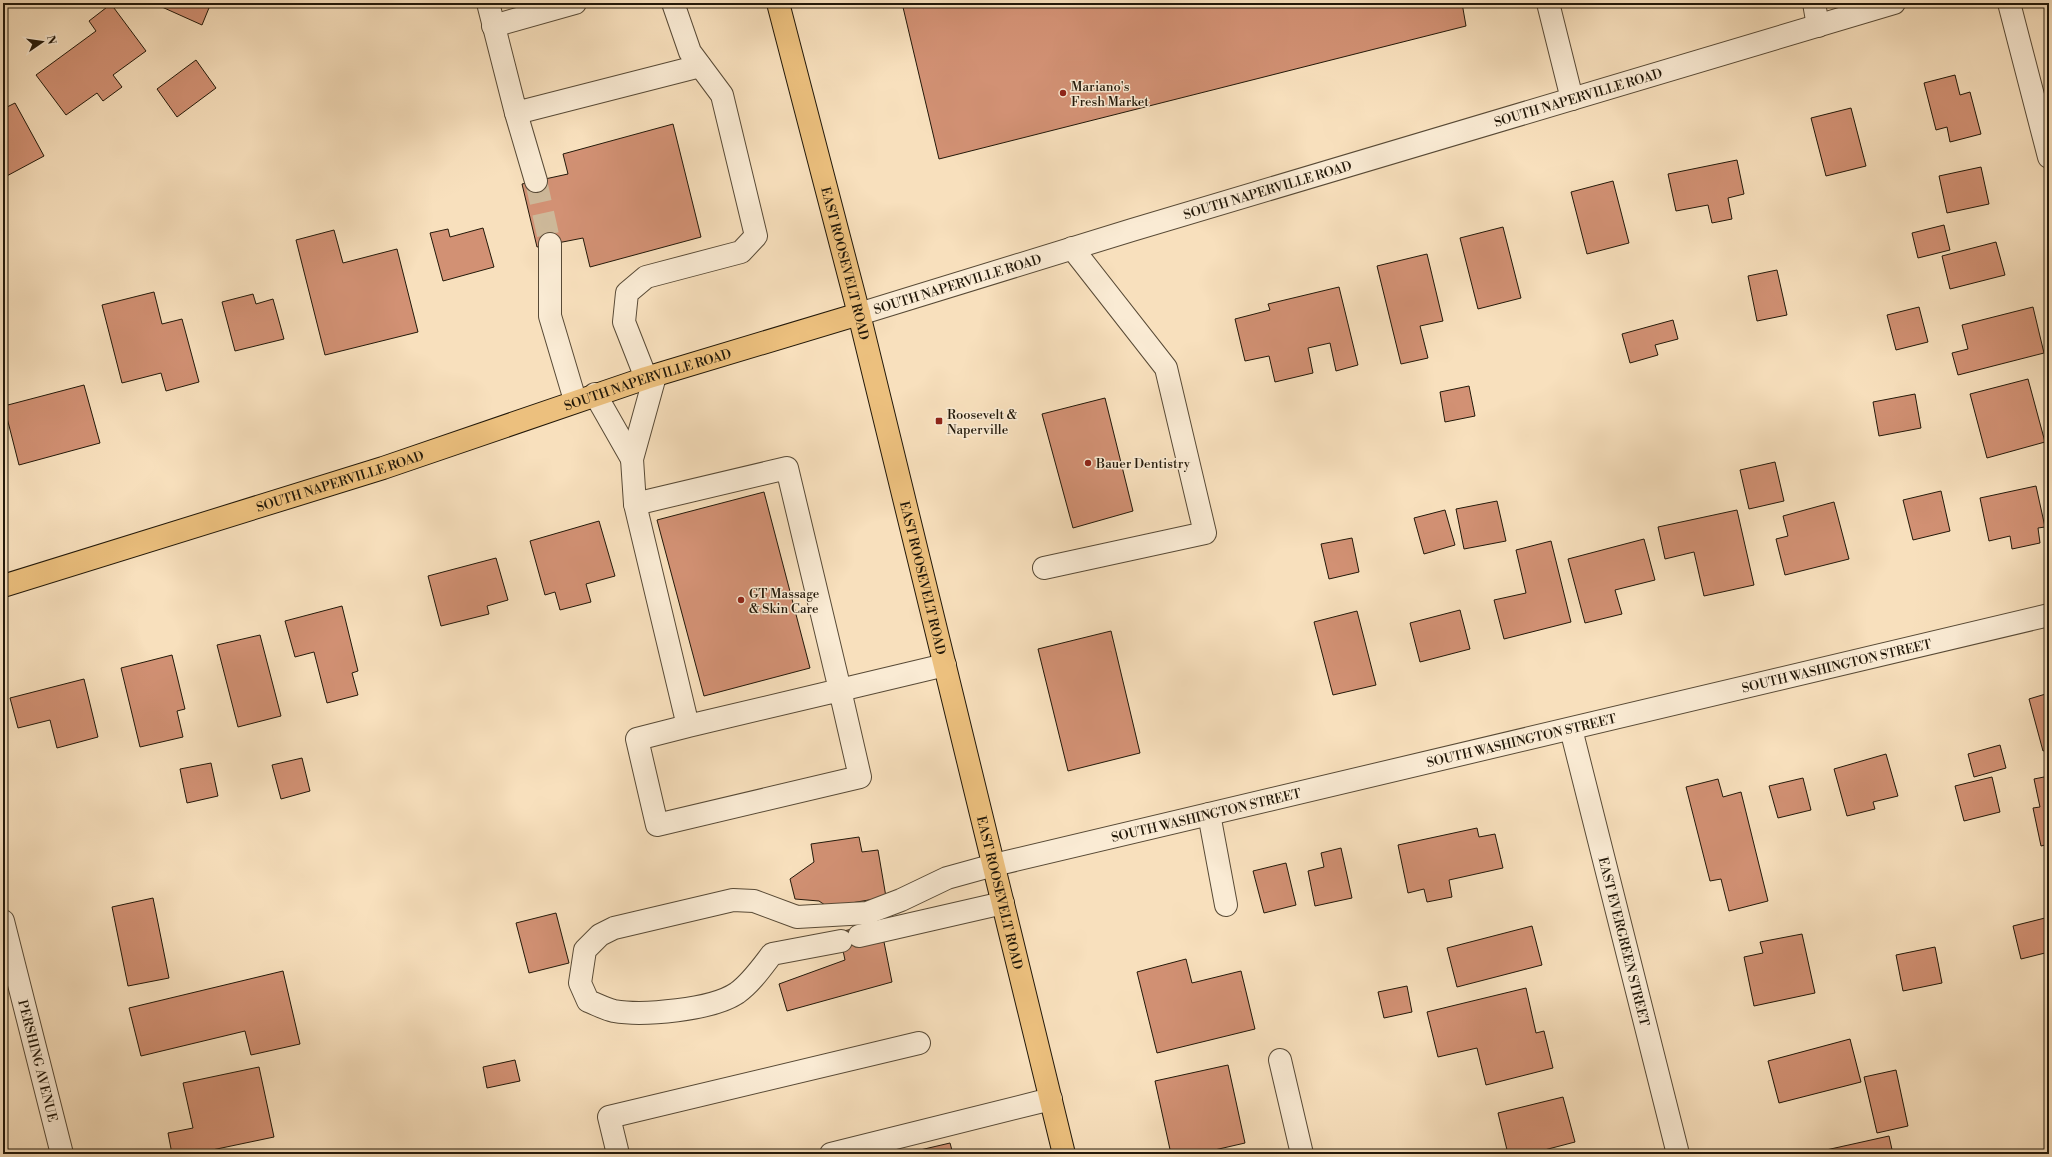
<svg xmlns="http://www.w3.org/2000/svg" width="2052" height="1157" viewBox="0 0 2052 1157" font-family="'Libre Bodoni',serif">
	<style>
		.building { fill: #d29174; stroke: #221809 }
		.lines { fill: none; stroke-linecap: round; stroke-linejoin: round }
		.minor-tunnel { stroke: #cdb899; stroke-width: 22; stroke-dasharray: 22 11; stroke-linecap: butt }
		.minor-casing { stroke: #584a36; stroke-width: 24 }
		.major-casing { stroke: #221809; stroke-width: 24 }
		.minor { stroke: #faebd4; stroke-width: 22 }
		.major { stroke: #ecc07e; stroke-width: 22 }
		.poi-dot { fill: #8f2418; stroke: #faebd4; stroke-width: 1.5 }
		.labels { text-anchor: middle; stroke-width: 3; stroke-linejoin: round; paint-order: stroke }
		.poi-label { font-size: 13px; fill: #221809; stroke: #faebd4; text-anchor: start }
		.street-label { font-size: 13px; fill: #221809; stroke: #faebd4 }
	</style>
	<rect width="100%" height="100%" fill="#f8e0bd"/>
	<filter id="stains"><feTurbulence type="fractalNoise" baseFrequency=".005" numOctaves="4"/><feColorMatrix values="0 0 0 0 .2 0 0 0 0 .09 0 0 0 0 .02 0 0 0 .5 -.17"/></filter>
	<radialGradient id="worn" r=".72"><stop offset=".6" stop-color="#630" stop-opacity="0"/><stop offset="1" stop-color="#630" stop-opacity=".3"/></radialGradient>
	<g class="building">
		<polygon points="153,3 211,3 202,25"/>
		<polygon points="902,3 1462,3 1466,26 939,159"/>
		<polygon points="111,4 146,51 113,75 122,87 103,101 97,93 66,115 36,75 96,31 89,21"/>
		<polygon points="196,60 216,88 177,117 157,89"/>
		<polygon points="1955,75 1960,95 1970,92 1981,134 1950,142 1947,127 1936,130 1924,83"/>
		<polygon points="15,103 44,156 3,178 3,109"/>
		<polygon points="1851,108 1866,166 1826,176 1811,118"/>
		<polygon points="673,124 701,237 590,267 583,238 537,247 522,184 568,174 563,154"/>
		<polygon points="1737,160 1744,194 1728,198 1732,219 1712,223 1708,205 1676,211 1668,174"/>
		<polygon points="1981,167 1989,204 1947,213 1939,176"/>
		<polygon points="1613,181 1629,243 1587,254 1571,192"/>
		<polygon points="1944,225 1950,250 1918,258 1912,233"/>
		<polygon points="1503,227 1521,298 1478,309 1460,238"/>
		<polygon points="483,228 494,267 443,281 430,233 448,229 450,237"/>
		<polygon points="334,230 343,263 397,249 418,332 325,355 296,240"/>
		<polygon points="1996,242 2005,275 1950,289 1942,256"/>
		<polygon points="1427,254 1443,321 1420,326 1428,358 1401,364 1377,266"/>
		<polygon points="1777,270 1787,315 1757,321 1748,276"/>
		<polygon points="1339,287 1358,365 1336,371 1330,343 1308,348 1313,373 1275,382 1269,356 1245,361 1235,319 1270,310 1268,304"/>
		<polygon points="154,292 162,324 182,319 199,382 166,391 161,373 122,383 102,305"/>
		<polygon points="253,294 256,304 273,299 284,339 235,351 222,302"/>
		<polygon points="1919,307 1928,342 1896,350 1887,315"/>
		<polygon points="2033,307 2044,353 1958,375 1952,353 1968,349 1962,325"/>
		<polygon points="1673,320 1678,339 1655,345 1658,355 1630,363 1622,334"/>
		<polygon points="2028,379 2045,442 1987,458 1970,394"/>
		<polygon points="84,385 100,443 19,465 4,406"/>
		<polygon points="1469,386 1475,416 1445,422 1440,392"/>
		<polygon points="1915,394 1921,428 1879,436 1873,402"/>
		<polygon points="1105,398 1133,511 1073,528 1042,414"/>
		<polygon points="1775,462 1784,501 1749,509 1740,470"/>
		<polygon points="2036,486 2045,527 2038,528 2040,543 2012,549 2010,536 1989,541 1980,498"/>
		<polygon points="1941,491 1950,531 1913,540 1903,500"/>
		<polygon points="764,492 810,668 704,696 657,520"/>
		<polygon points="1497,501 1506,541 1464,549 1456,509"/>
		<polygon points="1834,502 1849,559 1785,575 1776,539 1788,536 1783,516"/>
		<polygon points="1445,510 1455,545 1424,554 1414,518"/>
		<polygon points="1737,510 1754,585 1704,596 1694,552 1665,559 1658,527"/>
		<polygon points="599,521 615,576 586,584 591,602 560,610 555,592 545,595 530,541"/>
		<polygon points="1352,538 1359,572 1329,579 1321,544"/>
		<polygon points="1644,539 1655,580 1615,590 1622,614 1585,623 1568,559"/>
		<polygon points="1551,541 1571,622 1504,639 1494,600 1526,593 1516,550"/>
		<polygon points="496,558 508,600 487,606 489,614 441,626 428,576"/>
		<polygon points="342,606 358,671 352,673 358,695 327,703 314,652 295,657 285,621"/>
		<polygon points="1460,610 1470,649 1420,662 1410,623"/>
		<polygon points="1357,611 1376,685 1333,695 1314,622"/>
		<polygon points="1111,631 1140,753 1068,771 1038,649"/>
		<polygon points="260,635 281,716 238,727 217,645"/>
		<polygon points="172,655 185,709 177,711 183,737 140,747 121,668"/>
		<polygon points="84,679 98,737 57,748 50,720 18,728 10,698"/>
		<polygon points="2049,693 2049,749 2043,751 2029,699"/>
		<polygon points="2000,745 2006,768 1974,777 1968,754"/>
		<polygon points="1886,754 1898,796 1873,802 1875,809 1847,816 1834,769"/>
		<polygon points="302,758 310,791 281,799 272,765"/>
		<polygon points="211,763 218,796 187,803 180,769"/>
		<polygon points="2049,776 2049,844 2041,846 2033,808 2040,807 2034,779"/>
		<polygon points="1992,777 2000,812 1964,821 1955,786"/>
		<polygon points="1803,778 1811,810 1778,818 1769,786"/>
		<polygon points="1718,779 1723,797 1741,792 1768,901 1729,911 1721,879 1710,881 1686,787"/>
		<polygon points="1477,828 1479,837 1495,834 1503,868 1449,880 1452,897 1427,902 1424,889 1408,893 1398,845"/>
		<polygon points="859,837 862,852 878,850 886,897 828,907 819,901 795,899 790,879 814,862 811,844"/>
		<polygon points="1341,848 1352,898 1315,906 1308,871 1324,867 1321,853"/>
		<polygon points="1286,863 1296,905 1264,913 1253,871"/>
		<polygon points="153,898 169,978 128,986 112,907"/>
		<polygon points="556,913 569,963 529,973 516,923"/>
		<polygon points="2049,917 2049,952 2021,959 2013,926"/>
		<polygon points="1532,926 1542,965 1457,987 1447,948"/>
		<polygon points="857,928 861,945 884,942 892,982 787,1011 779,984 845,960 839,932"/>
		<polygon points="1802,934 1815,993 1754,1006 1744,957 1763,953 1760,942"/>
		<polygon points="1935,947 1942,983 1903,991 1896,955"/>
		<polygon points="1186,959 1192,983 1241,971 1255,1029 1157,1053 1137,972"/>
		<polygon points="283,971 300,1044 251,1055 245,1031 141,1056 129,1008"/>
		<polygon points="1407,986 1412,1012 1384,1018 1378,992"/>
		<polygon points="1526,988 1536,1033 1544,1031 1553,1068 1486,1085 1477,1048 1438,1057 1427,1012"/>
		<polygon points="1850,1039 1861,1082 1779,1103 1768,1061"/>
		<polygon points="515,1060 520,1081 487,1088 483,1067"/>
		<polygon points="1228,1065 1245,1143 1197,1154 1171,1154 1155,1081"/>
		<polygon points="259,1067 274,1137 193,1154 172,1154 168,1133 193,1128 183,1083"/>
		<polygon points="1896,1070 1908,1126 1877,1133 1864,1077"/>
		<polygon points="1563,1097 1575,1142 1529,1154 1508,1154 1498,1113"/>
		<polygon points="1889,1136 1893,1154 1808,1154"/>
		<polygon points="950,1143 953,1154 903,1154"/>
	</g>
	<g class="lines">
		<polyline class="minor-tunnel" points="536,181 550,244"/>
		<defs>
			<g id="minor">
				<polyline points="488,3 516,113 700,66"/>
				<polyline points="1548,3 1572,99"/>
				<polyline points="1814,3 1818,26"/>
				<polyline points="2009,3 2049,157"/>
				<polyline points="493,26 575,3"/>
				<polyline points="516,113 536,181"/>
				<polyline points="550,244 550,316 575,400"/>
				<path id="s1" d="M859 314 1132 230 1894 3"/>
				<polyline points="646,378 624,322 627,293 646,277 741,252 756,236 722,95 690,52 673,3"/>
				<polyline points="595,394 632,459"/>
				<polyline points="635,504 632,459 655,376"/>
				<polyline points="1044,568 1205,533 1166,368 1072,248"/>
				<polyline points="688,726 840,690 860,777 657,825 637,739 688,726 635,504 787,468 840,690 945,665"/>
				<path id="s2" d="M1571 729 1678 1154"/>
				<polyline points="1209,814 1226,905"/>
				<path id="s3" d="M3 921 62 1154"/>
				<polyline points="859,936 1003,903"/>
				<path id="s4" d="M841 941 772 954C762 967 751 983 737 993 712 1010 643 1016 614 1011 605 1009 596 1004 588 1001L580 983 585 950 600 935 614 928 733 900 754 901 797 917 867 913 901 900 947 878 994 865 2049 615"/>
				<polyline points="1280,1060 1302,1154"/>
				<polyline points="618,1154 609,1117 919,1043"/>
				<polyline points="831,1154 1051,1099"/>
			</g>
			<g id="major">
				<path id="s5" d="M778 3 859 314 1064 1154"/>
				<path id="s6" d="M3 586 383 468 646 378 859 314"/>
			</g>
		</defs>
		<use href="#minor" class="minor-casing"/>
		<use href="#major" class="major-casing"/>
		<use href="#minor" class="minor"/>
		<use href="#major" class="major"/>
	</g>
	<g class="poi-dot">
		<circle cx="1063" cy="93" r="4"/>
		<rect x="935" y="417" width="8" height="8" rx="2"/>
		<circle cx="1088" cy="463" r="4"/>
		<circle cx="741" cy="600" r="4"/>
	</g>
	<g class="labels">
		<g class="poi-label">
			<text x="1071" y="91">Mariano's<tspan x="1071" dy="15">Fresh Market</tspan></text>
			<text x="947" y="419">Roosevelt &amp;<tspan x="947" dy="15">Naperville</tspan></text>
			<text x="1096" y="468">Bauer Dentistry</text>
			<text x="749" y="598">GT Massage<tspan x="749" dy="15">&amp; Skin Care</tspan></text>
		</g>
		<g class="street-label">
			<text dy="5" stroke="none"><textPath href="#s1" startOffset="751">SOUTH NAPERVILLE ROAD</textPath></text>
			<text dy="5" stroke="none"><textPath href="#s1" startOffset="427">SOUTH NAPERVILLE ROAD</textPath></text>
			<text dy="5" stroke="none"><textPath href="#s5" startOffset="269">EAST ROOSEVELT ROAD</textPath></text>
			<text dy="5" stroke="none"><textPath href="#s1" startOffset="103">SOUTH NAPERVILLE ROAD</textPath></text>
			<text dy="5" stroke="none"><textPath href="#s6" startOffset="677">SOUTH NAPERVILLE ROAD</textPath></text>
			<text dy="5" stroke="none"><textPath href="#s6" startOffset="353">SOUTH NAPERVILLE ROAD</textPath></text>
			<text dy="5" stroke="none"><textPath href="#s5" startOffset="593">EAST ROOSEVELT ROAD</textPath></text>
			<text dy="5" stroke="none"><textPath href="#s4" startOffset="1628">SOUTH WASHINGTON STREET</textPath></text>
			<text dy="5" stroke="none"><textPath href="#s4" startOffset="1304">SOUTH WASHINGTON STREET</textPath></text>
			<text dy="5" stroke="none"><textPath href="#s4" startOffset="980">SOUTH WASHINGTON STREET</textPath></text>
			<text dy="5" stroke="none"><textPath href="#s5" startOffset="917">EAST ROOSEVELT ROAD</textPath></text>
			<text dy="5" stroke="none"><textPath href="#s2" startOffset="219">EAST EVERGREEN STREET</textPath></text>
			<text dy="5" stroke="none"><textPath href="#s3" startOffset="144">PERSHING AVENUE</textPath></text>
		</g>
	</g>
	<rect width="2052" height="1157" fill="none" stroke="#f8e0bd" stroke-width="16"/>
	<rect x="4" y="4" width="2044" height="1149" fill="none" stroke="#221809" stroke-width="2"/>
	<rect x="8" y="8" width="2036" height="1141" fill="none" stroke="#221809"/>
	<g transform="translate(42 42) rotate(77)" stroke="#faebd4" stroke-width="3" paint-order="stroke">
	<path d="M0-3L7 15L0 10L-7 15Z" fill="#221809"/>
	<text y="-6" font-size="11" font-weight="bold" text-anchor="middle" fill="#221809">N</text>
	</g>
	<rect width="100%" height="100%" filter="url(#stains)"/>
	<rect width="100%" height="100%" fill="url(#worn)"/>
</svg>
